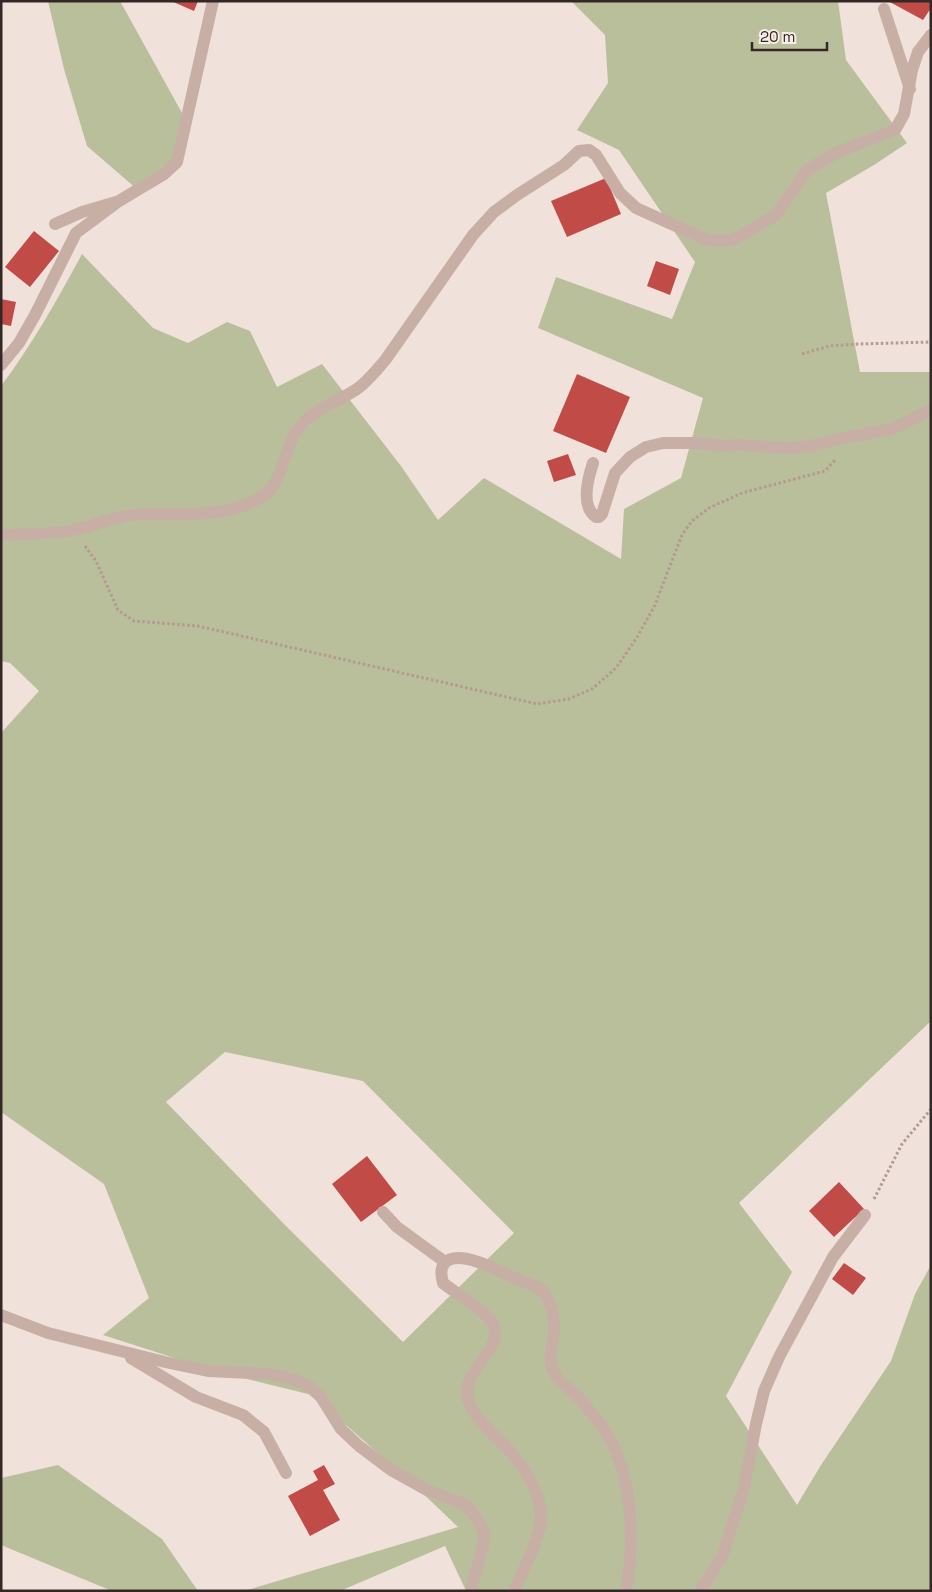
<svg xmlns="http://www.w3.org/2000/svg" width="932" height="1592" viewBox="0 0 932 1592" font-family="'Space Grotesk',sans-serif">
	<style>
		.green { fill: #babf9b; fill-rule: evenodd }
		.building { fill: #c14c47 }
		.lines { fill: none; stroke-linecap: round; stroke-linejoin: round }
		.path { stroke: #b39991; stroke-width: 3; stroke-dasharray: 2.5 2.5; stroke-linecap: butt }
		.service { stroke: #c8afa6; stroke-width: 12 }
		.minor { stroke: #c8afa6; stroke-width: 12 }
	</style>
	<rect width="100%" height="100%" fill="#f0e1da"/>
	<g class="green">
		<polygon points="48,1 120,1 182,113 179,167 138,190 87,146 64,69"/>
		<path d="M571 1H838L846 60 907 143 874 165 826 193 860 372H931V1021L739 1203 792 1272 726 1396 797 1505 821 1465 891 1361 915 1294 931 1265V1591H466L445 1546 340 1591H244L458 1527 415 1486 312 1395 215 1371 103 1335 149 1298 104 1184 1 1112V733L39 691 10 663 1 661V386C32 345 57 300 82 254L153 328 188 343 227 322 250 331 277 387 322 364 401 466 438 520 484 478 621 559 624 509 681 478 703 398 538 328 556 277 672 319 695 262 619 150 577 130 608 83 605 35ZM225 1052 363 1081 514 1233 403 1342 285 1225 166 1102Z"/>
		<polygon points="58,1465 162,1539 198,1591 112,1591 1,1545 1,1478"/>
	</g>
	<g class="building">
		<polygon points="171,1 198,1 194,11"/>
		<polygon points="888,1 931,1 931,8 923,20"/>
		<polygon points="606,178 621,214 567,237 551,201"/>
		<polygon points="34,231 59,251 30,287 5,267"/>
		<polygon points="656,261 679,269 670,295 647,286"/>
		<polygon points="1,299 16,302 11,326 1,324"/>
		<polygon points="577,374 630,397 606,453 553,431"/>
		<polygon points="568,454 576,475 554,482 547,461"/>
		<polygon points="367,1156 397,1195 361,1222 332,1184"/>
		<polygon points="839,1182 864,1209 834,1237 809,1211"/>
		<polygon points="844,1263 866,1278 853,1295 832,1279"/>
		<polygon points="324,1465 335,1484 323,1490 340,1520 310,1536 288,1496 318,1480 313,1471"/>
	</g>
	<g class="lines">
		<g class="path">
			<polyline points="802,354 829,346 858,344 931,342"/>
			<polyline points="85,546 96,561 118,610 134,621 198,626 537,704 569,699 592,689 616,668 636,639 654,607 682,535 692,521 709,508 742,493 825,471 836,459"/>
			<polyline points="874,1199 902,1144 931,1109"/>
		</g>
		<g class="service">
			<polyline points="884,9 910,89"/>
			<polyline points="55,224 82,212 116,202"/>
			<path d="M593 463C588 478 580 506 596 517H599L602 514 615 473 630 457 646 447 663 443H700L721 446 739 445 788 448 810 446 843 438 892 429 931 410"/>
			<polyline points="383,1212 397,1227 445,1262"/>
			<polyline points="1,1315 48,1333 165,1362 208,1371 270,1374 293,1379 309,1386 321,1397 341,1429 359,1446 391,1470 427,1490 464,1504 477,1518 484,1532 483,1546 472,1585 472,1591"/>
			<polyline points="131,1358 196,1397 243,1415 264,1432 286,1473"/>
			<path d="M514 1591C522 1573 540 1538 541 1520 542 1490 520 1460 500 1441 489 1429 472 1416 468 1399 460 1370 505 1351 493 1324 487 1312 454 1292 443 1283 435 1255 458 1255 478 1262 490 1266 501 1272 512 1277 521 1281 533 1284 540 1289 552 1298 554 1318 554 1331 553 1344 548 1356 552 1368 557 1382 571 1389 580 1399 585 1403 588 1409 592 1414 597 1419 602 1425 606 1432 633 1476 635 1541 626 1591"/>
			<polyline points="700,1591 722,1557 744,1488 756,1424 764,1391 779,1357 833,1257 865,1215"/>
		</g>
		<g class="minor">
			<polyline points="1,365 19,343 35,315 76,233 119,201 164,174 177,162 213,1"/>
			<path d="M1 535C25 534 49 535 73 530 93 526 111 518 131 515 174 511 222 522 261 497 287 481 282 443 303 423 318 407 339 401 357 389 368 381 377 370 386 359L473 235 494 212 517 195 564 165 579 151 589 150 596 155 620 193 636 208 707 240 720 241 735 239 776 215 807 170 838 152 895 130 904 114 912 70 918 52 931 35"/>
		</g>
	</g>
	<rect width="932" height="1592" fill="none" stroke="#342827" stroke-width="5"/>
	<path d="M752 42v8h75v-8" fill="none" stroke="#342827" stroke-width="2.5"/>
	<text x="760" y="42" font-size="15" fill="#342827" stroke="#f8ece6" stroke-width="4" paint-order="stroke">20 m</text>
</svg>
